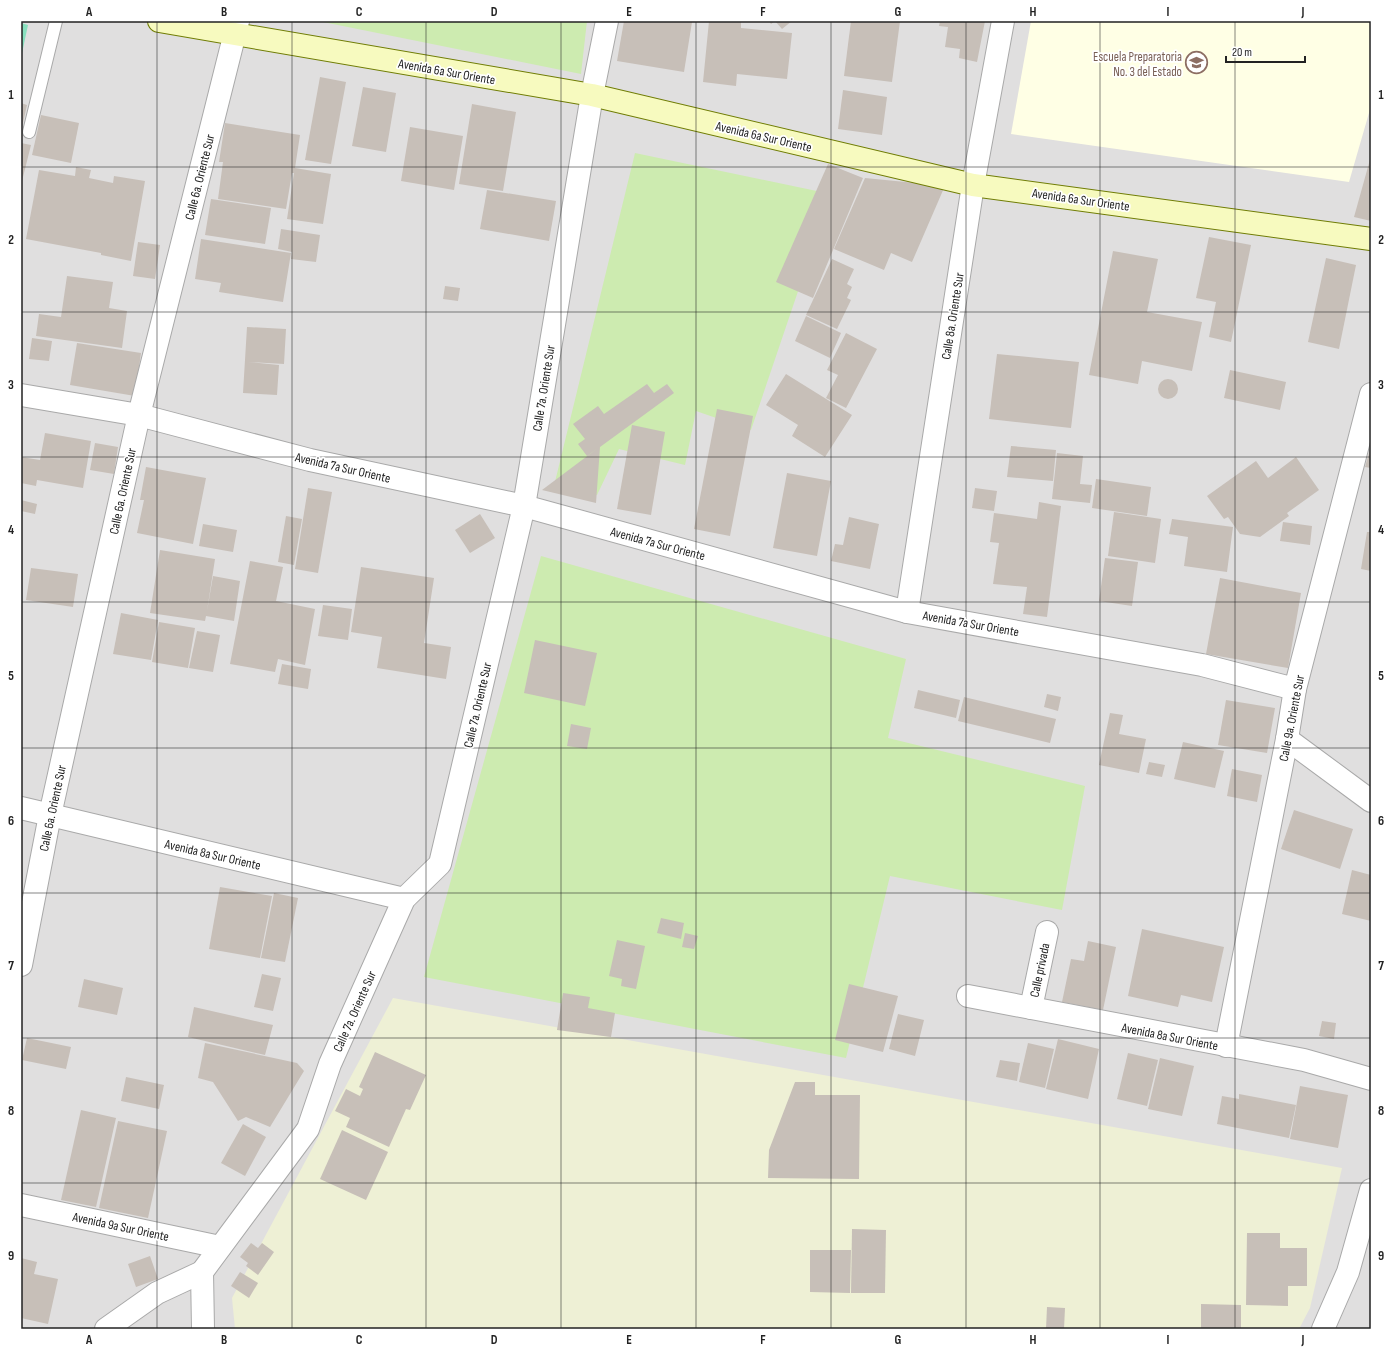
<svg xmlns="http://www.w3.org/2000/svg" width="1392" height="1350" viewBox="0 0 1392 1350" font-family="'Sofia Sans Condensed',sans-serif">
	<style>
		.residential { fill: #e0dfdf }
		.education { fill: #ffffe5 }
		.farmland { fill: #eef0d5 }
		.grass { fill: #cdebb0 }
		.pitch { fill: #88e0be }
		.building { fill: #c7bfb8 }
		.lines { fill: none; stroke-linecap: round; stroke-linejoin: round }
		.lane-casing { stroke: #a9a9a9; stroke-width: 14 }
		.street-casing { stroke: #a9a9a9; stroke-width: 24 }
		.secondary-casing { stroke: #707d05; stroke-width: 24 }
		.lane { stroke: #fff; stroke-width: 12 }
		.street { stroke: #fff; stroke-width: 22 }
		.secondary { stroke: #f7fabf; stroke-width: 22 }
		.grid { fill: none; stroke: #222; stroke-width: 1; stroke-opacity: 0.55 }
		.labels { text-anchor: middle; stroke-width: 3.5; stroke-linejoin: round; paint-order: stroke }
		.education-label { font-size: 13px; fill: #785e54; stroke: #fff; text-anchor: end }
		.street-label { font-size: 13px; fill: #222; stroke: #fff }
		.neatline { fill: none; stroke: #222; stroke-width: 1.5 }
		.grid-label { font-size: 13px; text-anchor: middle; font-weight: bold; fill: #222 }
	</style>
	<rect width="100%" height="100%" fill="#f2efe9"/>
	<rect class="residential" x="21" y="21" width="1350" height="1308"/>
	<polygon class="education" points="1031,21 1371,21 1371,106 1349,182 1011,134"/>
	<polygon class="farmland" points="393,998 1342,1168 1310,1308 1299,1329 235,1329 232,1298"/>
	<g class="grass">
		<polygon points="318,21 587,21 581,74"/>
		<polygon points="635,153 831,194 751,430 696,411 685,465 619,449 597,495 553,490"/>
		<polygon points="541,556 906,659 888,738 1085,786 1062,910 890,876 846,1058 424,977"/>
	</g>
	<polygon class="pitch" points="21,23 28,25 21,58"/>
	<g class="building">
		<polygon points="624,21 692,22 684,72 617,61"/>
		<polygon points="709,21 741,21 741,28 792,33 787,79 737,74 736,86 703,82"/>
		<polygon points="769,21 792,21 782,29 775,21 771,24"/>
		<polygon points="851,21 900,21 892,82 844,76"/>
		<polygon points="940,21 985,21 977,62 959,58 960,49 945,47 948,27 939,26"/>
		<polygon points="320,77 346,82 331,164 305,160"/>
		<polygon points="363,87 396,93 386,152 352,146"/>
		<polygon points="843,90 887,97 882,135 838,129"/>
		<polygon points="21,103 27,105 22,127 21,127"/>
		<polygon points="472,104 516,112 503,191 459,184"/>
		<polygon points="41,115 79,123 71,163 32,155"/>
		<polygon points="225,123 300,135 295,168 331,174 323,224 287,219 294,173 292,173 286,209 218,199 223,162 219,162"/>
		<polygon points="410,127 463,136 454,190 401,181"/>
		<polygon points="21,143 31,145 22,181 21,181"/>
		<polygon points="1371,156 1371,221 1354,217"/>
		<polygon points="828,164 863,178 813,298 776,282"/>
		<polygon points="76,167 91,170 89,178 113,183 114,176 145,181 131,261 101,255 101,253 26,239 39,170 75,176"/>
		<polygon points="865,178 936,185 944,188 912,262 891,253 884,270 834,249"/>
		<polygon points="487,190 556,201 549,241 480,229"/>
		<polygon points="211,199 271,208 265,244 205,235"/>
		<polygon points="281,229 320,235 316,262 291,259 292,252 278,249"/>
		<polygon points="1209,237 1251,245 1231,342 1209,337 1216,302 1196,298"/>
		<polygon points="201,239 291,253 283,302 219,292 221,283 195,279"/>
		<polygon points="138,242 160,245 155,279 133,276"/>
		<polygon points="1113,251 1158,259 1147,312 1202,322 1192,371 1142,361 1138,384 1089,375"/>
		<polygon points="1326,258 1356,265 1339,349 1308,342"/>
		<polygon points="832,259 854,269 847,284 852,287 847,298 851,300 837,329 806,315"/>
		<polygon points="67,276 113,282 109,308 127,311 122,348 36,336 39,314 61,317"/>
		<polygon points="445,286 460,288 458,301 443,299"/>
		<polygon points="806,316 841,333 830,358 795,341"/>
		<polygon points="247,327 286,329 284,364 248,362 279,365 277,395 243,393"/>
		<polygon points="846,333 877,349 846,408 826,398 838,375 827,370"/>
		<polygon points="32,338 52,341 49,361 29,359"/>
		<polygon points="77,343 141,353 135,396 70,385"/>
		<polygon points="997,354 1079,362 1071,428 989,419"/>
		<polygon points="1230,370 1286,382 1280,410 1224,398"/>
		<polygon points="786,374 852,415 825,457 792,436 798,425 766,405"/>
		<circle cx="1168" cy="389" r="10"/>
		<polygon points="647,384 654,393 667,384 674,393 600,447 596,503 542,490 598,448 587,456 578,444 585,439 573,424 598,406 604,414"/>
		<polygon points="717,409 753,416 730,536 694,529"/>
		<polygon points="632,425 665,432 651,515 617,509"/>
		<polygon points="45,433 91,441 83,488 37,480 36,486 21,483 21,457 40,460"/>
		<polygon points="95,443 118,447 114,474 90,470"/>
		<polygon points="1011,446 1056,450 1053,481 1007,477"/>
		<polygon points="1371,446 1371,468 1365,467"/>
		<polygon points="1057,453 1083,456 1080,484 1092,485 1090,503 1052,499"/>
		<polygon points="1296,457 1319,490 1287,513 1289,516 1260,537 1240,534 1228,517 1224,519 1207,496 1256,461 1268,478"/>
		<polygon points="146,467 206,478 193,544 137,533 144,500 140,500"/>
		<polygon points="787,473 831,481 817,556 773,548"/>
		<polygon points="1096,479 1151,487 1147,516 1092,508"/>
		<polygon points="308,488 332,492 318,573 295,569"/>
		<polygon points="975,488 997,491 994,511 972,508"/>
		<polygon points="21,500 37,504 35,514 21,511"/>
		<polygon points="1039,502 1061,506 1047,617 1023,614 1027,587 993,584 999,543 990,542 994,513 1037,519"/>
		<polygon points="1114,512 1161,519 1155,563 1108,556"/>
		<polygon points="480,514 495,538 470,553 455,530"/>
		<polygon points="286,516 302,519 294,565 278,562"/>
		<polygon points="849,517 879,524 870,569 831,561 835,544 843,545"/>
		<polygon points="1172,519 1233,527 1227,572 1184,566 1188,537 1169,534"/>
		<polygon points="1283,522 1312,526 1310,545 1280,541"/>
		<polygon points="203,524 237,530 233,552 199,546"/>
		<polygon points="1367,532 1371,532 1371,571 1361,569"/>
		<polygon points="160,550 215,559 207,611 213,576 240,581 234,621 206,616 205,621 150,613"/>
		<polygon points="1105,558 1138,562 1132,606 1099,601"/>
		<polygon points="250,561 283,567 276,601 315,609 305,665 278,659 275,672 230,664"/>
		<polygon points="361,567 434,578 424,643 451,647 446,679 377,668 382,637 351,632"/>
		<polygon points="31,568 78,574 73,607 26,600"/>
		<polygon points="1220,578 1301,593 1288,668 1206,654"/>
		<polygon points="323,605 352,609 348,640 318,636"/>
		<polygon points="121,613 158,620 151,660 113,654"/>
		<polygon points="159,622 195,628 188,668 152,662"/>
		<polygon points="197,631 220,635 213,672 189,668"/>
		<polygon points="535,640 597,653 585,706 524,693"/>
		<polygon points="282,664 311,669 308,689 278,684"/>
		<polygon points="918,690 960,700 956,718 914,708"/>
		<polygon points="1047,694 1061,697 1058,711 1044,707"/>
		<polygon points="964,697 1056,719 1050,743 958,721"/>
		<polygon points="1226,700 1275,708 1267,753 1218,745"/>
		<polygon points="1110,713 1123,715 1119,734 1146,739 1139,773 1099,765"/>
		<polygon points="571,724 591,728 587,749 567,746"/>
		<polygon points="1183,742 1224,751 1215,788 1174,779"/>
		<polygon points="1149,762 1165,765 1162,777 1146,774"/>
		<polygon points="1232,769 1262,775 1257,802 1227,796"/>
		<polygon points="1294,810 1353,829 1340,869 1281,849"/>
		<polygon points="1352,870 1371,875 1371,921 1342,914"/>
		<polygon points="220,887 272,896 260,958 209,949"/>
		<polygon points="274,893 298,898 285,962 261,958"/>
		<polygon points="661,918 684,923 681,939 657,933"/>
		<polygon points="1142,929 1224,947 1212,1002 1181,995 1178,1007 1128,996"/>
		<polygon points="685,933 698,936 694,949 682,947"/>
		<polygon points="617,940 645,946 636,989 621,986 622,979 609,976"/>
		<polygon points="1088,941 1116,947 1103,1010 1062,1002 1071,959 1084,961"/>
		<polygon points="262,974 281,978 273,1011 254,1007"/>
		<polygon points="84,979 123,988 117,1015 78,1007"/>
		<polygon points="849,984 898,996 883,1052 835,1040"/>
		<polygon points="563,993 590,997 588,1008 615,1013 611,1037 557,1030"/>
		<polygon points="194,1007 273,1025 265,1055 188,1037"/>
		<polygon points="898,1014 924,1020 915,1056 889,1049"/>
		<polygon points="1322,1021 1336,1023 1334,1039 1319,1036"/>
		<polygon points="27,1038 71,1047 66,1069 22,1060"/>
		<polygon points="1058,1039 1099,1049 1088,1099 1046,1089"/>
		<polygon points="205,1043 297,1063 304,1071 270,1127 246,1117 238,1121 213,1082 198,1078"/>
		<polygon points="1028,1043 1054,1049 1045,1088 1019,1082"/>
		<polygon points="375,1052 426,1075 410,1110 406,1109 389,1147 346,1127 350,1118 335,1111 346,1089 360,1096 363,1089 359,1087"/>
		<polygon points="1128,1053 1158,1060 1147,1106 1117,1099"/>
		<polygon points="1160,1058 1194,1066 1182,1116 1148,1109"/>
		<polygon points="1000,1060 1020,1063 1017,1081 996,1077"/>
		<polygon points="126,1077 164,1085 159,1109 121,1101"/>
		<polygon points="795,1082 815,1082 815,1095 860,1095 859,1179 768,1178 769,1150"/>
		<polygon points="1300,1086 1348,1095 1338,1148 1290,1139"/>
		<polygon points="1239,1094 1296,1105 1289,1138 1217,1124 1222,1096 1239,1099"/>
		<polygon points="81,1110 116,1118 96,1207 61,1200"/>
		<polygon points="118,1121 167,1131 148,1218 99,1208"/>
		<polygon points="243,1124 266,1137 245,1176 221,1163"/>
		<polygon points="342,1130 388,1152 366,1200 320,1179"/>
		<polygon points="852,1229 886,1230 885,1293 851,1293"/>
		<polygon points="1247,1233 1280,1233 1280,1248 1307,1248 1307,1286 1288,1286 1288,1306 1246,1305"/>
		<polygon points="251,1243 258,1248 262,1243 274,1252 258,1275 246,1266 248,1263 240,1257"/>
		<polygon points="810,1250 851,1250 850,1293 810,1292"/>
		<polygon points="150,1256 158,1279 136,1287 128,1264"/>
		<polygon points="21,1258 37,1262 34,1274 58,1279 48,1324 21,1318"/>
		<polygon points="240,1272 258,1283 249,1298 231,1286"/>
		<polygon points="1201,1304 1241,1305 1241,1329 1201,1329"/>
		<polygon points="1047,1307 1065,1308 1064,1329 1046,1329"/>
	</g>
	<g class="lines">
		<defs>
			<polyline id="lane" points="29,132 56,21"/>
			<g id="street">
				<polyline points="21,395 139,415 310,460 524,506 907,612 1202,665 1295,689"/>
				<polyline points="907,612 973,185 1003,21"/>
				<polyline points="1287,739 1371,801"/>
				<polyline points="21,808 404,899"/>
				<polyline points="21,965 50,815 139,415 238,21"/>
				<polyline points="968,996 1304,1060 1371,1079"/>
				<polyline points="1031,1008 1047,932"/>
				<polyline points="1226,1046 1287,739 1295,689 1371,394"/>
				<polyline points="21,1205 220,1247"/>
				<polyline points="106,1329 157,1293 202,1272"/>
				<polyline points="203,1329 202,1272 308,1129 330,1064 404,899 440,864 524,506 592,95 607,21"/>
				<polyline points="1323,1329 1348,1272 1371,1190"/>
			</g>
			<polyline id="secondary" points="159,21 592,95 973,185 1371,239"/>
		</defs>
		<use href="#lane" class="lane-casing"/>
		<use href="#street" class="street-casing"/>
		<use href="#secondary" class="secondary-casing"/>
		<use href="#lane" class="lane"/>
		<use href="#street" class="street"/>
		<use href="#secondary" class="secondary"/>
	</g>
	<path class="grid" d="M157 21V1329M292 21V1329M426 21V1329M561 21V1329M696 21V1329M831 21V1329M966 21V1329M1100 21V1329M1235 21V1329M21 167H1371M21 312H1371M21 457H1371M21 602H1371M21 748H1371M21 893H1371M21 1038H1371M21 1183H1371"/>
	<defs>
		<symbol id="university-ring" viewBox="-11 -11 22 22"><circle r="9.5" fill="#fff" stroke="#8d6e63" stroke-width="1.5"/><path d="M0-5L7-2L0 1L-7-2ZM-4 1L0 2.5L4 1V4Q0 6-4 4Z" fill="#8d6e63"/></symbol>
	</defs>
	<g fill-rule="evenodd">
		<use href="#university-ring" x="1184" y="50" width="25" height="25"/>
	</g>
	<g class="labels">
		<g class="education-label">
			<text x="1182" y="61">Escuela Preparatoria<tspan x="1182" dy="15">No. 3 del Estado</tspan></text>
		</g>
		<g class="street-label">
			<text transform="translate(447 71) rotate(10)" y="5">Avenida 6a Sur Oriente</text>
			<text transform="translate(764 136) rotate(13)" y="5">Avenida 6a Sur Oriente</text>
			<text transform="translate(199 177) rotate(-76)" y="5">Calle 6a. Oriente Sur</text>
			<text transform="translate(1081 199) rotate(8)" y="5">Avenida 6a Sur Oriente</text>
			<text transform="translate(952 316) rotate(-81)" y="5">Calle 8a. Oriente Sur</text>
			<text transform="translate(543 388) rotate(-81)" y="5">Calle 7a. Oriente Sur</text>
			<text transform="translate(343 467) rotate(13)" y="5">Avenida 7a Sur Oriente</text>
			<text transform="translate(122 491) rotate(-78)" y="5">Calle 6a. Oriente Sur</text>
			<text transform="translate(658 543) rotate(15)" y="5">Avenida 7a Sur Oriente</text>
			<text transform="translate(971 623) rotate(10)" y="5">Avenida 7a Sur Oriente</text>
			<text transform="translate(477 705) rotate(-77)" y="5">Calle 7a. Oriente Sur</text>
			<text transform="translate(1291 718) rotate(-79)" y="5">Calle 9a. Oriente Sur</text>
			<text transform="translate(52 808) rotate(-78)" y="5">Calle 6a. Oriente Sur</text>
			<text transform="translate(213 854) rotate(13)" y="5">Avenida 8a Sur Oriente</text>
			<text transform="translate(1039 970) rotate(-78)" y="5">Calle privada</text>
			<text transform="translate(354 1011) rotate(-66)" y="5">Calle 7a. Oriente Sur</text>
			<text transform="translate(1170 1036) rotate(11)" y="5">Avenida 8a Sur Oriente</text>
			<text transform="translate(121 1226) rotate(12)" y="5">Avenida 9a Sur Oriente</text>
		</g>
	</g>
	<rect width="1392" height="1350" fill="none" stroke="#ffffff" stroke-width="44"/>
	<path d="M1226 56v6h79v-6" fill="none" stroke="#222222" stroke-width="2"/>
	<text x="1232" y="56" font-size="12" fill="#222222" stroke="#ffffff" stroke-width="3" paint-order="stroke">20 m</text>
	<rect x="22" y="22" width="1348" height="1306" class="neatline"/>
	<g class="grid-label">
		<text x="89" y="16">A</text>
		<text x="224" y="16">B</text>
		<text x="359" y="16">C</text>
		<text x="494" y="16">D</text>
		<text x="629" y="16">E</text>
		<text x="763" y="16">F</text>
		<text x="898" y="16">G</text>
		<text x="1033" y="16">H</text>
		<text x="1168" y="16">I</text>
		<text x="1303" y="16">J</text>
		<text x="11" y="99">1</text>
		<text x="1381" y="99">1</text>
		<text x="11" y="244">2</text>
		<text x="1381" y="244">2</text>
		<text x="11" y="389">3</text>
		<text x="1381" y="389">3</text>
		<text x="11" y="534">4</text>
		<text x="1381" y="534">4</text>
		<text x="11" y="680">5</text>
		<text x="1381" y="680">5</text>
		<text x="11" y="825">6</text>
		<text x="1381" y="825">6</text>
		<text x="11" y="970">7</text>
		<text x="1381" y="970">7</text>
		<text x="11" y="1115">8</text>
		<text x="1381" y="1115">8</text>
		<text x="11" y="1260">9</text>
		<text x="1381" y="1260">9</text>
		<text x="89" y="1344">A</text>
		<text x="224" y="1344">B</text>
		<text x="359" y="1344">C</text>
		<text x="494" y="1344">D</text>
		<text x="629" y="1344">E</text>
		<text x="763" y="1344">F</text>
		<text x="898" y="1344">G</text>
		<text x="1033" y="1344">H</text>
		<text x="1168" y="1344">I</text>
		<text x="1303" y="1344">J</text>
	</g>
</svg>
